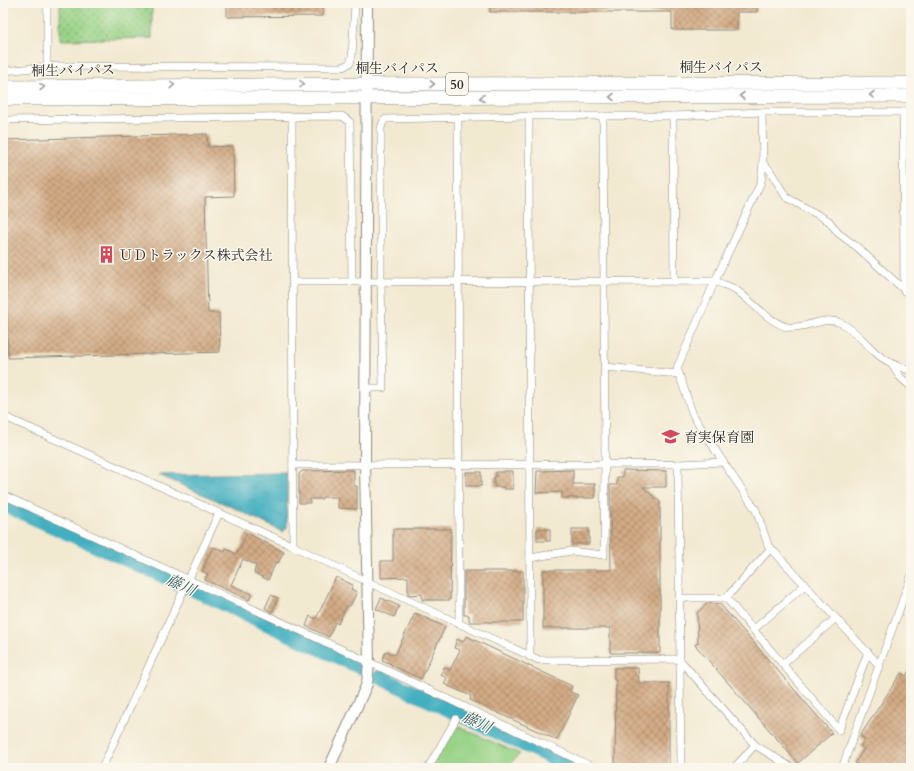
<svg xmlns="http://www.w3.org/2000/svg" width="914" height="771" viewBox="0 0 914 771" font-family="Cardo,'Noto Serif JP',serif">
	<style>
		.grass { fill: url(#grass-dots); stroke: #607e58 }
		.park { fill: #96d185; stroke: #607e58 }
		.water { fill: url(#water-ripples); stroke: #366d76 }
		.lines { fill: none; stroke-linecap: round; stroke-linejoin: round }
		.river { stroke: #42afc0; stroke-width: 15 }
		.building { fill: url(#building-cross-hatch) }
		.street-casing { stroke: #8e8a7e; stroke-width: 8 }
		.secondary-casing { stroke: #8e8a7e; stroke-width: 12 }
		.highway-casing { stroke: #8e8a7e; stroke-width: 14 }
		.street { stroke: #fff; stroke-width: 7 }
		.secondary { stroke: #fff; stroke-width: 10 }
		.highway { stroke: #fff; stroke-width: 13 }
		.oneway { stroke: #a0a0a0 }
		.labels { text-anchor: middle; stroke-width: 3; stroke-linejoin: round; paint-order: stroke }
		.shield { fill: #fbf7ec; stroke: #696865; stroke-width: 1 }
		.shield-label { font-size: 13px; font-weight: bold; fill: #2b2b2b }
		.street-label { font-size: 14px; fill: #2b2b2b; stroke: #fbf7ec }
		.poi-label { font-size: 14px; fill: #2b2b2b; stroke: #fbf7ec; text-anchor: start }
		.water-label { font-size: 15px; font-style: italic; fill: #346067; stroke: #fbf7ec }
	</style>
	<defs>
		<pattern id="grass-dots" width="8" height="8" patternUnits="userSpaceOnUse"><rect width="8" height="8" fill="#96d185"/><path d="M2 2h.1M6 6h.1" fill="none" stroke="#7baa6d" stroke-width="1.8" stroke-linecap="round"/></pattern>
		<pattern id="water-ripples" width="26" height="14" patternUnits="userSpaceOnUse"><rect width="26" height="14" fill="#42afc0"/><path d="M2 4q2-2 4 0t4 0M15 11q2-2 4 0t4 0" fill="none" stroke="#378f9c"/></pattern>
		<pattern id="building-cross-hatch" width="8" height="8" patternUnits="userSpaceOnUse"><rect width="8" height="8" fill="#d3ab85"/><path d="M0 0l8 8M0 8l8-8" fill="none" stroke="#ab8b6d"/></pattern>
	</defs>
	<rect width="100%" height="100%" fill="#fbf7ec"/>
	<filter id="ink" filterUnits="userSpaceOnUse"><feTurbulence type="fractalNoise" baseFrequency=".025" numOctaves="2"/><feDisplacementMap in="SourceGraphic" scale="8" xChannelSelector="R" yChannelSelector="G"/><feConvolveMatrix kernelMatrix="1 2 1 2 8 2 1 2 1" color-interpolation-filters="sRGB"/></filter>
	<filter id="wash" filterUnits="userSpaceOnUse"><feTurbulence type="fractalNoise" baseFrequency=".012" numOctaves="4" result="noise"/><feDisplacementMap in="SourceGraphic" scale="16" xChannelSelector="R" yChannelSelector="G"/><feGaussianBlur stdDeviation="0.9" result="paint"/><feColorMatrix in="noise" values="0 0 0 0 0 0 0 0 0 0 0 0 0 0 0 0 0 1.4 0 .05"/><feComposite in="paint" operator="in"/></filter>
	<g filter="url(#wash)">
		<rect width="100%" height="100%" fill="#f2e9d1"/>
		<polygon class="grass" points="60,3 152,3 152,38 60,40"/>
		<polygon class="park" points="455,725 520,754 506,768 431,768"/>
		<polygon class="water" points="287,473 287,527 283,532 234,508 159,475"/>
		<g class="lines">
			<g class="river">
				<polyline points="3,504 199,592 360,667"/>
				<polyline points="380,677 574,768"/>
			</g>
		</g>
		<g id="blocks">
			<g class="building">
				<polygon points="227,3 323,3 323,16 227,17"/>
				<polygon points="490,3 757,3 757,12 737,12 737,30 672,30 672,12 490,12"/>
				<polygon points="207,134 208,147 233,146 234,196 205,197 208,313 219,313 220,352 8,358 3,140"/>
				<polygon points="354,470 354,486 357,486 357,509 338,508 338,497 322,497 322,499 310,499 310,503 299,503 299,474 302,471"/>
				<polygon points="573,470 573,484 595,484 595,498 562,498 562,492 536,493 537,471"/>
				<polygon points="623,470 666,471 666,487 643,487 660,502 660,653 610,653 610,628 543,628 543,570 611,570 610,485 617,485 617,477 623,477"/>
				<polygon points="504,471 513,471 513,489 504,489 504,487 494,487 494,477 496,477 496,472 504,472"/>
				<rect x="466" y="472" width="15" height="14"/>
				<polygon points="393,529 451,529 450,600 422,600 422,594 408,595 408,577 381,578 381,561 393,561"/>
				<rect x="537" y="529" width="13" height="12"/>
				<rect x="572" y="529" width="17" height="15"/>
				<polygon points="247,533 284,552 278,563 276,562 268,580 254,573 256,565 243,559 231,585 252,594 249,600 205,580 208,574 202,571 213,547 225,552 226,549 237,554"/>
				<polygon points="464,571 523,571 523,622 469,622 469,615 464,615"/>
				<polygon points="336,577 353,585 351,589 357,592 350,606 347,605 338,624 335,622 329,637 306,626 310,616 316,619"/>
				<polygon points="271,595 278,598 272,612 265,608"/>
				<polygon points="381,598 399,606 394,617 376,609"/>
				<polygon points="708,603 720,604 832,733 798,763 695,645 698,643 697,613"/>
				<polygon points="415,613 445,627 421,679 391,665 391,664 382,660 386,651 395,655"/>
				<polygon points="466,636 572,686 570,692 578,695 557,740 470,700 471,696 444,684 447,678 441,675 444,667 450,670 460,650 454,648 457,639 463,642"/>
				<polygon points="911,667 911,768 863,768 855,763 864,749 860,746 865,739 860,736 901,673 906,676"/>
				<polygon points="614,668 638,668 639,683 669,683 669,768 615,768 616,680 614,680"/>
			</g>
		</g>
	</g>
	<g filter="url(#ink)">
		<use href="#blocks" fill-opacity="0" stroke="#8e8a7e" stroke-width="1"/>
		<g class="lines">
			<defs>
				<g id="street">
					<polyline points="47,3 47,67"/>
					<polyline points="3,71 56,66 343,67 350,63 352,56 355,3"/>
					<polyline points="762,112 763,164 761,182 715,281 677,368 693,415 723,462 756,510 768,545 880,666"/>
					<polyline points="903,112 904,291"/>
					<polyline points="529,116 530,657"/>
					<polyline points="673,116 674,281"/>
					<polyline points="292,117 293,546"/>
					<polyline points="458,118 459,624"/>
					<polyline points="3,120 342,116 350,122 352,282"/>
					<polyline points="763,164 769,169 786,197 829,221 838,233 857,247 911,296"/>
					<path d="M292 282 715 281C721 284 729 286 735 289 749 299 770 323 787 327 805 330 824 315 841 323 855 330 865 343 876 353 886 362 898 367 911 371"/>
					<polyline points="893,365 899,376 911,387"/>
					<polyline points="605,367 678,374"/>
					<polyline points="366,388 383,388 381,282 381,128 383,122 386,119 529,116 673,116 762,112 911,112"/>
					<polyline points="3,416 293,546 368,582 539,660 679,659 755,745 792,768"/>
					<polyline points="678,464 681,768"/>
					<polyline points="293,465 678,464 723,462"/>
					<polyline points="3,495 369,662 595,768"/>
					<polyline points="530,558 571,551 604,555 605,464 603,116"/>
					<polyline points="679,598 726,598 839,730 868,652"/>
					<polyline points="726,598 771,548"/>
					<polyline points="753,630 805,585"/>
					<polyline points="783,664 836,618"/>
					<polyline points="102,768 219,513"/>
					<polyline points="428,768 456,719"/>
					<polyline points="734,768 755,745"/>
					<polyline points="842,768 911,577"/>
				</g>
				<polyline id="secondary" points="329,768 367,684 369,662 365,465 367,3"/>
				<g id="highway">
					<polyline points="3,87 380,84 911,83"/>
					<polyline points="3,99 911,96"/>
				</g>
			</defs>
			<use href="#street" class="street-casing"/>
			<use href="#secondary" class="secondary-casing"/>
			<use href="#highway" class="highway-casing"/>
			<use href="#street" class="street"/>
			<use href="#secondary" class="secondary"/>
			<use href="#highway" class="highway"/>
		</g>
		<defs><path id="oneway-chevron" d="M-2-3.5L2.5 0L-2 3.5" fill="none" stroke-width="1.6" stroke-linecap="round" stroke-linejoin="round"/></defs>
		<g class="oneway">
			<use href="#oneway-chevron" transform="translate(302 84) rotate(-1)"/>
			<use href="#oneway-chevron" transform="translate(432 84)"/>
			<use href="#oneway-chevron" transform="translate(172 85) rotate(-1)"/>
			<use href="#oneway-chevron" transform="translate(42 87) rotate(-1)"/>
			<use href="#oneway-chevron" transform="translate(872 95) rotate(-180)"/>
			<use href="#oneway-chevron" transform="translate(742 96) rotate(180)"/>
			<use href="#oneway-chevron" transform="translate(612 97) rotate(180)"/>
			<use href="#oneway-chevron" transform="translate(482 98) rotate(180)"/>
		</g>
	</g>
	<defs>
		<symbol id="building-bare" viewBox="-9 -9 18 18"><path d="M-4-6H4V6H1V3H-1V6H-4ZM-2.5-4.3h1.7v1.8h-1.7ZM.8-4.3h1.7v1.8H.8ZM-2.5-1h1.7V.8h-1.7ZM.8-1h1.7V.8H.8Z" fill="#d1495b" stroke="#fbf7ec" stroke-width="2.5" paint-order="stroke"/></symbol>
		<symbol id="school-bare" viewBox="-9 -9 18 18"><path d="M0-5L7-2L0 1L-7-2ZM-4 1L0 2.5L4 1V4Q0 6-4 4Z" fill="#d1495b" stroke="#fbf7ec" stroke-width="2.5" paint-order="stroke"/></symbol>
	</defs>
	<g fill-rule="evenodd">
		<use href="#building-bare" x="94" y="242" width="25" height="25"/>
		<use href="#school-bare" x="658" y="424" width="25" height="25"/>
	</g>
	<g class="labels">
		<rect class="shield" x="446" y="73" width="22" height="22" rx="3"/>
		<g class="shield-label">
			<text x="457" y="89">50</text>
		</g>
		<g class="street-label">
			<text x="721" y="72">桐生バイパス</text>
			<text x="397" y="73">桐生バイパス</text>
			<text transform="translate(73 70) rotate(-1)" y="5">桐生バイパス</text>
		</g>
		<g class="poi-label">
			<text x="119" y="260">ＵＤトラックス株式会社</text>
			<text x="684" y="442">育実保育園</text>
		</g>
		<g class="water-label">
			<text transform="translate(181 585) rotate(25)" y="5">藤川</text>
			<text transform="translate(477 722) rotate(25)" y="5">藤川</text>
		</g>
	</g>
	<rect width="914" height="771" fill="none" stroke="#fbf7ec" stroke-width="16"/>
</svg>
